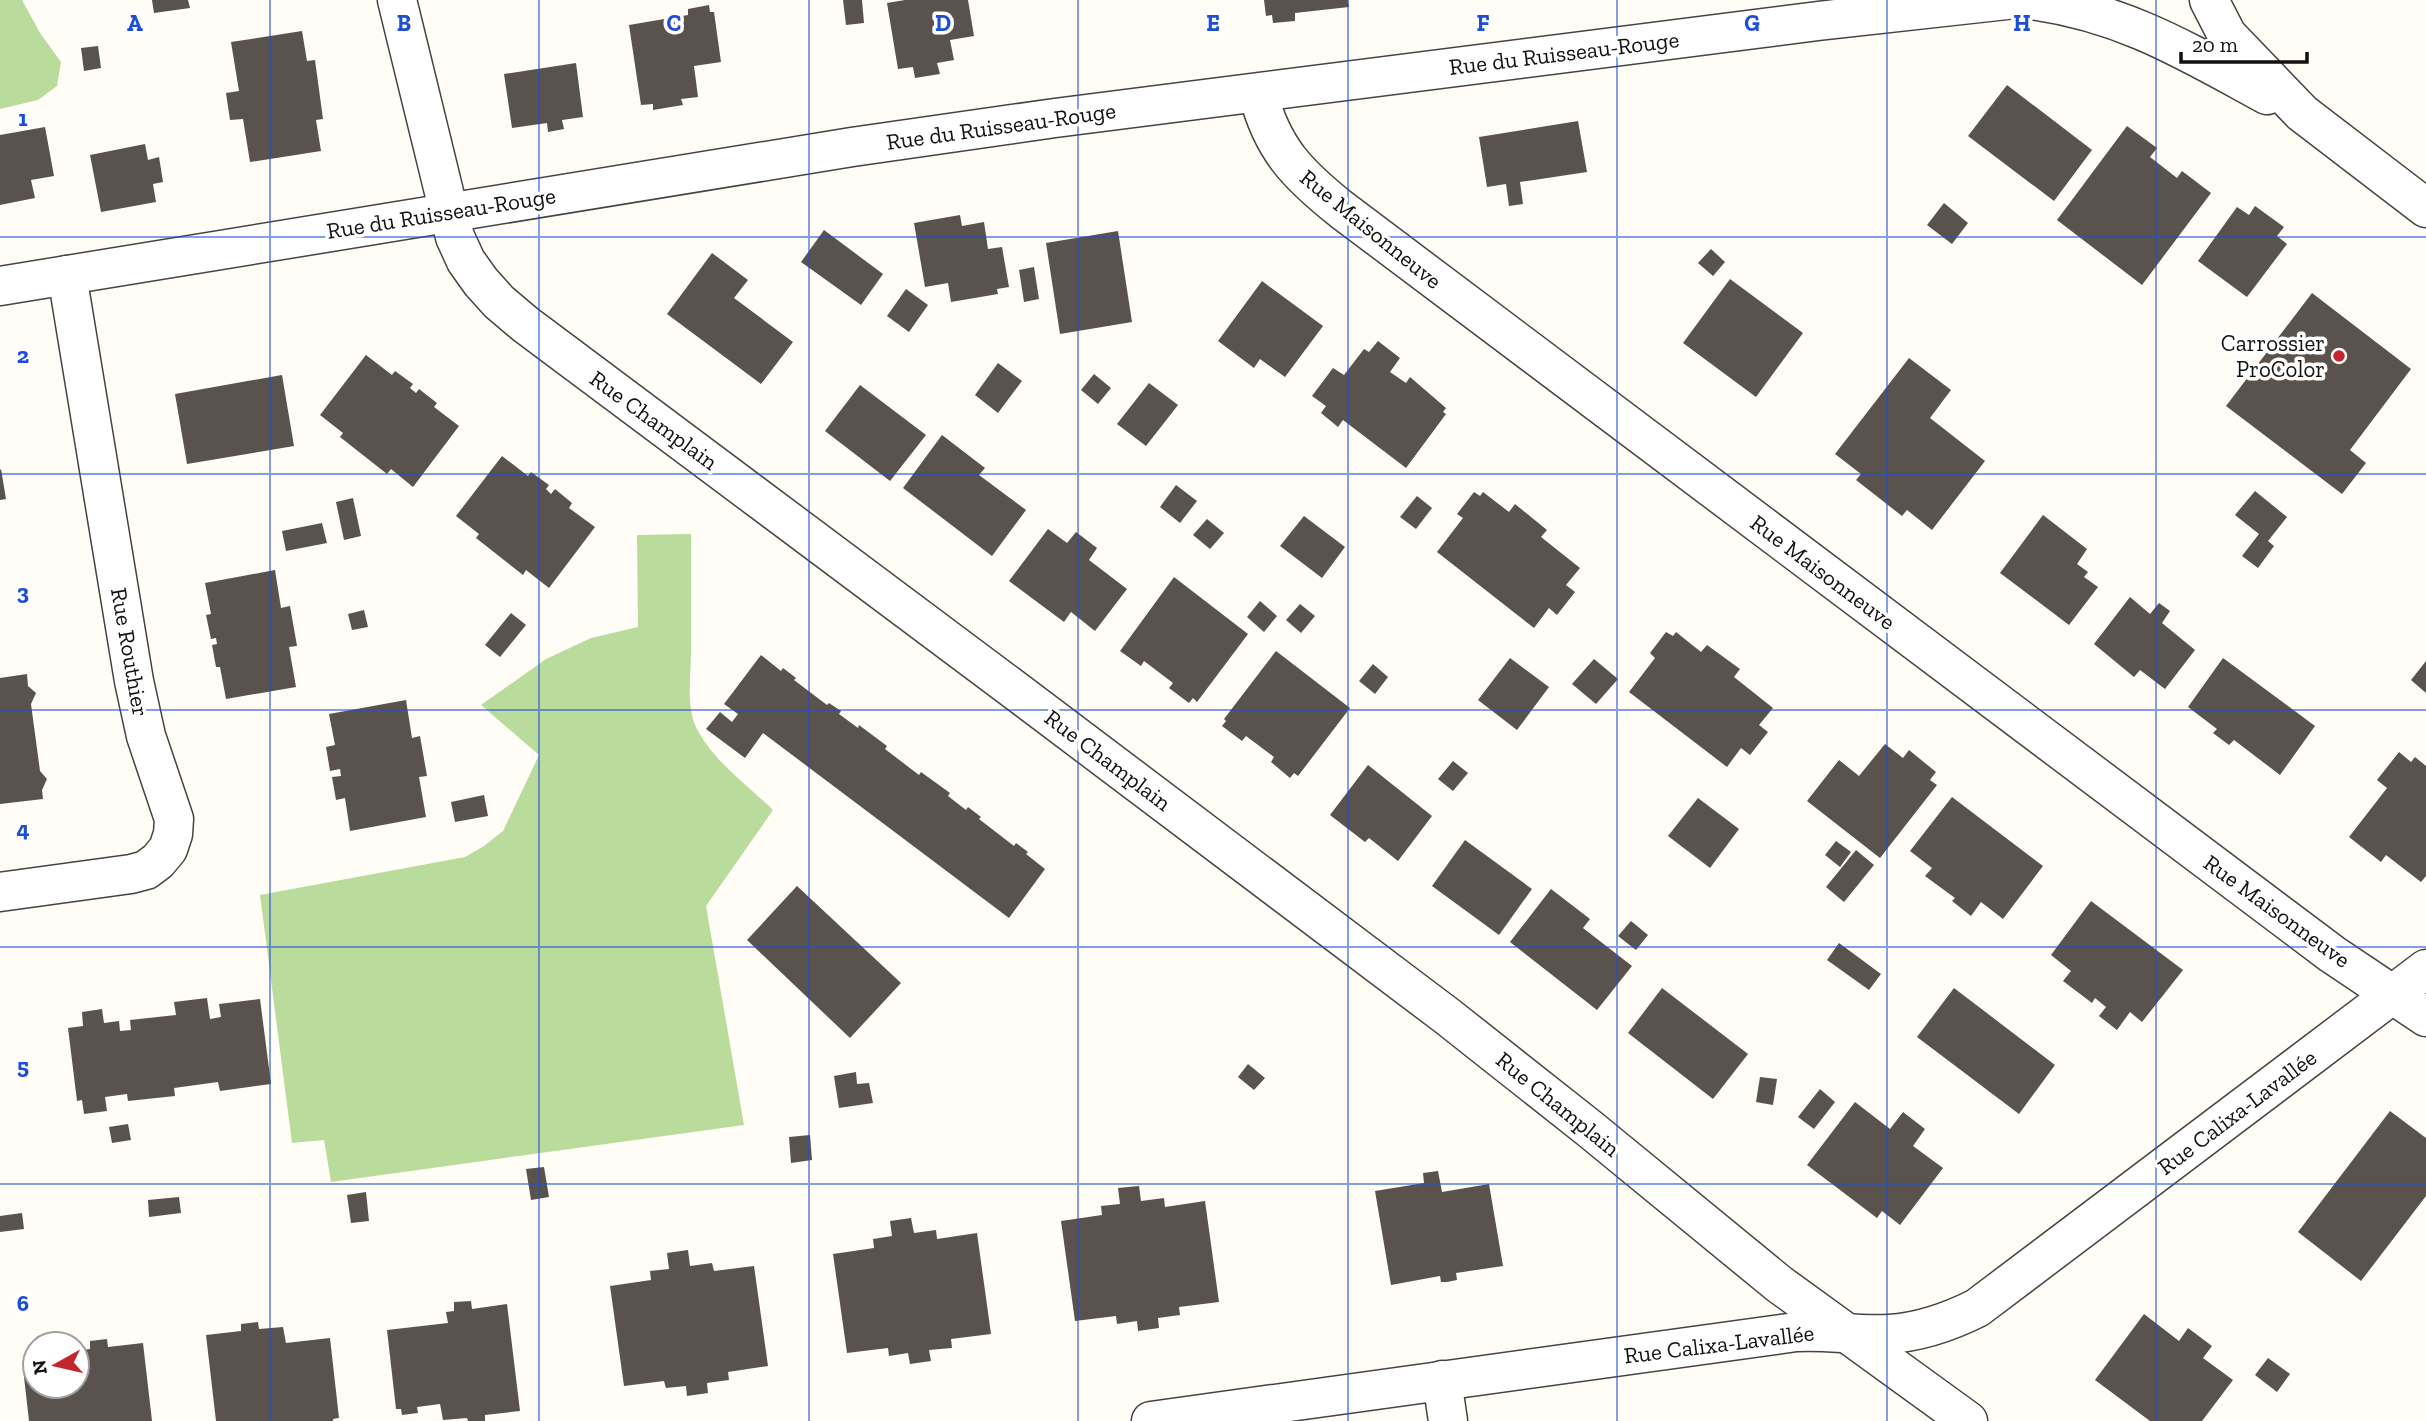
<svg xmlns="http://www.w3.org/2000/svg" width="2426" height="1421" viewBox="0 0 2426 1421" font-family="'Zilla Slab',serif">
	<style>
		.forest { fill: #b9dc9c }
		.building { fill: #5a524d }
		.lines { fill: none; stroke-linecap: round; stroke-linejoin: round }
		.minor-casing { stroke: #444; stroke-width: 41 }
		.minor { stroke: #fff; stroke-width: 38 }
		.grid { fill: none; stroke: #1d4ed8; stroke-width: 2; stroke-opacity: 0.55 }
		.poi-dot { fill: #c4262e; stroke: #fff; stroke-width: 2.5 }
		.labels { text-anchor: middle; stroke-width: 7; stroke-linejoin: round; paint-order: stroke }
		.street-label { font-size: 23px; fill: #111; stroke: #fff }
		.poi-label { font-size: 23px; fill: #111; stroke: #fff; text-anchor: end }
		.grid-label { font-size: 23px; text-anchor: middle; font-weight: bold; fill: #1d4ed8; stroke: #fff; stroke-width: 7; stroke-linejoin: round; paint-order: stroke }
	</style>
	<rect width="100%" height="100%" fill="#fffdf5"/>
	<g class="forest">
		<polygon points="0,0 22,0 40,33 61,62 57,86 38,100 0,109"/>
		<path d="M691 534C691 573 691 613 691 653 691 676 686 706 696 727 712 760 747 785 773 810L706 906 744 1125 331 1182 324 1140 292 1143 260 895 465 857 484 846 503 831 539 755 481 705 546 659 591 638 638 627 637 535Z"/>
	</g>
	<g class="building">
		<polygon points="152,0 188,0 190,8 154,13"/>
		<polygon points="843,0 862,0 864,23 846,25"/>
		<polygon points="905,0 968,0 974,36 950,40 954,60 937,63 940,74 915,78 913,67 898,69 887,3"/>
		<polygon points="1264,0 1348,0 1349,7 1295,13 1295,21 1273,23 1272,15 1266,16"/>
		<polygon points="709,5 710,12 714,12 721,62 694,66 698,97 681,99 683,105 653,110 653,104 641,105 629,25 688,15 688,9"/>
		<polygon points="302,31 307,61 315,60 323,119 316,120 321,151 250,162 243,119 230,120 226,93 239,91 231,42"/>
		<polygon points="98,46 101,68 84,71 81,48"/>
		<polygon points="576,63 583,117 562,120 564,129 548,132 547,123 512,128 504,74"/>
		<polygon points="2007,85 2092,150 2054,201 1968,136"/>
		<polygon points="1578,121 1587,172 1520,182 1523,204 1509,206 1506,184 1487,187 1479,137"/>
		<polygon points="2127,126 2157,148 2150,157 2177,178 2182,171 2211,193 2142,285 2057,220"/>
		<polygon points="45,127 54,176 31,180 35,198 0,205 0,135"/>
		<polygon points="145,144 148,160 159,157 163,182 153,184 156,202 101,212 90,155"/>
		<polygon points="1944,203 1968,223 1952,244 1927,225"/>
		<polygon points="2255,206 2284,227 2277,236 2287,244 2247,297 2198,261 2237,207 2249,215"/>
		<polygon points="960,215 962,226 984,222 988,249 1002,247 1009,287 997,289 998,294 951,302 948,283 925,287 914,223"/>
		<polygon points="824,230 883,274 861,305 801,262"/>
		<polygon points="1118,231 1132,322 1060,334 1046,243"/>
		<polygon points="1711,249 1725,262 1713,276 1698,263"/>
		<polygon points="712,253 748,280 734,298 793,342 761,384 667,314"/>
		<polygon points="1034,267 1039,299 1024,302 1019,270"/>
		<polygon points="1730,279 1803,333 1756,397 1683,343"/>
		<polygon points="1262,281 1323,326 1285,377 1260,359 1254,368 1218,341"/>
		<polygon points="906,289 928,305 909,332 887,316"/>
		<polygon points="2312,293 2411,369 2350,450 2366,463 2342,494 2226,406"/>
		<polygon points="1378,341 1400,358 1390,372 1406,383 1410,377 1446,408 1443,412 1446,414 1406,468 1343,420 1338,427 1321,413 1326,406 1312,396 1333,368 1344,375 1364,349 1369,352"/>
		<polygon points="366,355 392,375 395,371 413,384 410,388 416,393 419,389 437,403 434,407 459,426 413,487 391,469 387,474 340,437 343,433 320,415"/>
		<polygon points="1909,358 1951,390 1930,418 1985,461 1932,530 1907,510 1902,516 1856,480 1861,474 1835,454"/>
		<polygon points="998,363 1022,381 998,413 975,395"/>
		<polygon points="1094,374 1111,388 1098,404 1081,390"/>
		<polygon points="282,375 294,446 187,464 175,394"/>
		<polygon points="1149,383 1178,405 1146,446 1117,424"/>
		<polygon points="860,385 926,435 890,481 825,431"/>
		<polygon points="942,435 985,468 979,475 1026,510 992,556 903,488"/>
		<polygon points="502,456 528,476 531,472 549,485 546,489 551,494 555,489 572,503 569,508 595,527 549,588 526,570 523,575 476,538 479,534 456,516"/>
		<polygon points="1,469 6,499 0,500 0,470"/>
		<polygon points="1176,485 1197,501 1180,523 1160,507"/>
		<polygon points="2255,491 2287,517 2268,541 2274,546 2258,568 2242,556 2259,534 2235,515"/>
		<polygon points="1474,492 1480,496 1483,492 1509,512 1515,504 1547,530 1541,537 1580,568 1566,585 1575,592 1557,615 1549,608 1534,628 1437,552 1463,518 1457,514"/>
		<polygon points="1417,496 1432,508 1416,529 1400,517"/>
		<polygon points="353,498 361,536 344,540 336,502"/>
		<polygon points="2043,515 2087,549 2077,564 2088,572 2084,577 2098,587 2069,625 2000,573"/>
		<polygon points="1304,516 1345,547 1322,578 1280,546"/>
		<polygon points="1207,519 1224,533 1210,549 1193,535"/>
		<polygon points="322,523 327,543 286,551 282,531"/>
		<polygon points="1048,529 1067,543 1076,532 1097,548 1089,560 1127,589 1095,631 1071,612 1064,622 1009,581"/>
		<polygon points="275,570 281,608 290,606 297,646 289,647 296,687 226,699 220,667 216,667 212,645 217,644 216,638 211,639 206,615 211,614 205,583"/>
		<polygon points="1174,577 1248,634 1197,702 1193,698 1189,703 1169,688 1173,683 1144,661 1141,666 1120,651"/>
		<polygon points="2130,597 2150,614 2159,603 2170,611 2162,623 2195,650 2165,689 2140,670 2134,677 2094,644"/>
		<polygon points="1260,601 1277,616 1264,632 1247,617"/>
		<polygon points="1300,604 1315,616 1301,633 1286,620"/>
		<polygon points="364,610 368,627 352,630 348,614"/>
		<polygon points="511,613 526,625 500,657 485,645"/>
		<polygon points="1666,632 1673,636 1676,632 1701,652 1707,645 1740,669 1734,677 1773,708 1759,725 1768,732 1750,755 1741,748 1727,767 1629,692 1655,658 1650,653"/>
		<polygon points="1276,651 1350,708 1298,776 1294,773 1290,778 1271,762 1274,757 1246,736 1242,741 1222,726 1226,721 1224,719"/>
		<polygon points="761,655 781,671 783,668 796,678 794,680 827,705 829,703 841,711 839,714 858,728 859,725 887,746 885,749 919,775 921,772 950,793 948,796 966,810 968,807 981,817 979,819 1014,846 1016,843 1028,852 1026,854 1045,869 1009,918 763,733 745,758 706,729 720,712 732,722 738,714 724,704"/>
		<polygon points="1510,658 1549,687 1517,730 1478,700"/>
		<polygon points="2223,658 2315,726 2280,775 2234,740 2229,745 2213,733 2217,729 2188,707"/>
		<polygon points="1594,659 1618,679 1596,704 1572,684"/>
		<polygon points="2426,661 2426,693 2411,680"/>
		<polygon points="1373,664 1388,677 1375,694 1359,681"/>
		<polygon points="27,674 28,686 36,693 31,704 40,771 47,779 42,790 43,799 0,804 0,678"/>
		<polygon points="406,700 412,738 420,736 427,776 419,777 426,817 350,831 345,798 336,800 332,777 341,776 340,769 330,771 326,747 335,745 329,714"/>
		<polygon points="1885,744 1903,758 1909,750 1936,772 1930,780 1937,785 1880,858 1807,801 1839,760 1859,776"/>
		<polygon points="2399,752 2411,762 2415,757 2426,766 2426,876 2421,882 2386,855 2381,862 2349,837 2387,788 2377,780"/>
		<polygon points="1453,761 1468,773 1453,791 1438,779"/>
		<polygon points="1368,765 1432,816 1398,861 1369,838 1365,842 1330,815"/>
		<polygon points="484,795 488,816 455,822 451,802"/>
		<polygon points="1952,797 2043,866 2003,919 1981,902 1971,916 1952,901 1955,898 1925,876 1932,868 1910,851"/>
		<polygon points="1698,798 1739,829 1710,868 1668,836"/>
		<polygon points="1465,840 1532,889 1499,935 1432,886"/>
		<polygon points="1836,841 1851,852 1840,867 1825,855"/>
		<polygon points="1856,850 1874,865 1844,902 1826,887"/>
		<polygon points="797,886 901,983 850,1038 747,940"/>
		<polygon points="1551,889 1590,919 1583,928 1632,966 1597,1010 1510,942"/>
		<polygon points="2091,901 2183,970 2142,1022 2130,1012 2117,1030 2099,1016 2106,1007 2095,998 2092,1003 2063,981 2071,971 2051,955"/>
		<polygon points="1631,921 1648,935 1636,950 1618,936"/>
		<polygon points="1839,943 1881,974 1869,990 1827,960"/>
		<polygon points="1662,988 1748,1054 1713,1099 1628,1033"/>
		<polygon points="1954,988 2055,1065 2019,1114 1917,1037"/>
		<polygon points="207,998 210,1019 221,1017 219,1004 260,999 271,1084 220,1091 218,1082 174,1088 175,1096 128,1101 127,1094 105,1097 107,1111 84,1114 82,1100 77,1101 68,1028 83,1026 82,1012 102,1009 104,1023 119,1021 120,1031 131,1030 130,1020 176,1015 174,1002"/>
		<polygon points="1248,1064 1265,1078 1254,1090 1238,1077"/>
		<polygon points="856,1072 857,1084 869,1083 873,1103 839,1108 834,1076"/>
		<polygon points="1760,1077 1777,1079 1773,1105 1756,1102"/>
		<polygon points="1820,1089 1835,1102 1814,1129 1798,1117"/>
		<polygon points="1855,1102 1890,1129 1903,1112 1925,1129 1913,1146 1943,1168 1900,1225 1882,1211 1877,1218 1807,1165"/>
		<polygon points="2390,1111 2426,1138 2426,1196 2361,1281 2298,1232"/>
		<polygon points="128,1124 131,1140 112,1143 109,1127"/>
		<polygon points="810,1135 812,1160 791,1163 789,1137"/>
		<polygon points="544,1167 549,1197 531,1200 526,1169"/>
		<polygon points="1438,1171 1442,1192 1489,1184 1503,1266 1456,1273 1457,1280 1447,1282 1441,1282 1440,1276 1391,1285 1375,1191 1424,1183 1423,1173"/>
		<polygon points="1139,1186 1141,1201 1164,1198 1165,1207 1205,1201 1219,1302 1179,1307 1180,1315 1158,1318 1159,1328 1138,1331 1137,1321 1117,1324 1116,1316 1075,1321 1061,1221 1102,1215 1101,1206 1120,1204 1118,1188"/>
		<polygon points="366,1192 369,1221 351,1223 347,1195"/>
		<polygon points="179,1197 181,1213 149,1217 148,1200"/>
		<polygon points="22,1213 24,1229 0,1232 0,1216"/>
		<polygon points="911,1218 914,1233 936,1230 937,1239 977,1233 991,1334 951,1339 952,1348 929,1350 931,1361 910,1364 908,1353 889,1356 888,1348 847,1353 833,1254 874,1248 873,1239 892,1236 890,1221"/>
		<polygon points="688,1250 690,1266 712,1263 714,1271 754,1266 768,1366 728,1372 729,1380 707,1383 708,1393 687,1396 686,1386 666,1388 664,1381 624,1386 610,1286 651,1280 650,1271 669,1269 667,1253"/>
		<polygon points="471,1301 472,1309 507,1304 520,1411 485,1415 485,1421 468,1421 467,1418 443,1420 440,1404 417,1407 418,1413 402,1415 401,1409 396,1409 387,1330 448,1323 446,1312 454,1311 454,1302"/>
		<polygon points="2144,1314 2179,1341 2188,1328 2212,1346 2203,1358 2233,1380 2202,1421 2150,1421 2095,1380"/>
		<polygon points="258,1322 259,1329 283,1327 286,1343 330,1338 339,1418 333,1419 333,1421 216,1421 206,1335 241,1331 241,1324"/>
		<polygon points="107,1339 108,1347 143,1343 152,1421 29,1421 23,1368 35,1367 35,1386 77,1386 77,1362 84,1361 82,1350 90,1349 90,1341"/>
		<polygon points="2268,1358 2290,1374 2277,1392 2255,1375"/>
	</g>
	<g class="lines">
		<defs>
			<g id="minor">
				<polyline points="397,0 455,237 466,261 481,282 499,302 525,324 1008,685 1447,1016 1590,1129 1779,1284 1968,1421"/>
				<path d="M2031 0C2125 13 2186 51 2267 95"/>
				<polyline points="2209,0 2227,35 2302,113 2426,208"/>
				<path d="M1258 93C1272 149 1298 175 1342 210L2332 954 2426 1017"/>
				<polyline points="0,286 852,147 1055,118 1818,21 2007,0"/>
				<polyline points="0,892 131,874 146,870 158,861 168,849 173,834 174,819 146,736 134,681 67,275"/>
				<polyline points="1442,1380 1448,1421"/>
				<path d="M1151 1421 1796 1332C1827 1330 1858 1336 1889 1334 1920 1332 1949 1322 1977 1308L2426 969"/>
			</g>
		</defs>
		<use href="#minor" class="minor-casing"/>
		<use href="#minor" class="minor"/>
	</g>
	<path class="grid" d="M270 0V1421M539 0V1421M809 0V1421M1078 0V1421M1348 0V1421M1617 0V1421M1887 0V1421M2156 0V1421M0 237H2426M0 474H2426M0 710H2426M0 947H2426M0 1184H2426"/>
	<circle class="poi-dot" cx="2339" cy="356" r="7"/>
	<g class="labels">
		<g class="street-label">
			<text transform="translate(1564 53) rotate(-7)" y="8">Rue du Ruisseau-Rouge</text>
			<text transform="translate(1001 126) rotate(-8)" y="8">Rue du Ruisseau-Rouge</text>
			<text transform="translate(441 213) rotate(-9)" y="8">Rue du Ruisseau-Rouge</text>
			<text transform="translate(1371 229) rotate(39)" y="8">Rue Maisonneuve</text>
			<text transform="translate(654 420) rotate(36)" y="8">Rue Champlain</text>
			<text transform="translate(1823 572) rotate(37)" y="8">Rue Maisonneuve</text>
			<text transform="translate(130 652) rotate(80)" y="8">Rue Routhier</text>
			<text transform="translate(1108 760) rotate(37)" y="8">Rue Champlain</text>
			<text transform="translate(2277 911) rotate(36)" y="8">Rue Maisonneuve</text>
			<text transform="translate(1558 1104) rotate(39)" y="8">Rue Champlain</text>
			<text transform="translate(2237 1112) rotate(-37)" y="8">Rue Calixa-Lavallée</text>
			<text transform="translate(1719 1344) rotate(-7)" y="8">Rue Calixa-Lavallée</text>
		</g>
		<g class="poi-label">
			<text x="2325" y="351">Carrossier<tspan x="2325" dy="26">ProColor</tspan></text>
		</g>
	</g>
	<g class="grid-label">
		<text x="135" y="31">A</text>
		<text x="404" y="31">B</text>
		<text x="674" y="31">C</text>
		<text x="943" y="31">D</text>
		<text x="1213" y="31">E</text>
		<text x="1483" y="31">F</text>
		<text x="1752" y="31">G</text>
		<text x="2022" y="31">H</text>
		<text x="23" y="126">1</text>
		<text x="23" y="363">2</text>
		<text x="23" y="600">3</text>
		<text x="23" y="837">4</text>
		<text x="23" y="1074">5</text>
		<text x="23" y="1311">6</text>
	</g>
	<g transform="translate(56 1365) rotate(262)"><circle r="33" fill="#ffffff" stroke="#a0a0a0" stroke-width="2"/>
	<path d="M0-5L12 26L0 18L-12 26Z" fill="#c4262e"/>
	<text y="-10" font-size="19" font-weight="bold" text-anchor="middle" fill="#111111">N</text>
	</g>
	<path d="M2181 52v10h126v-10" fill="none" stroke="#111111" stroke-width="3.5"/>
	<text x="2192" y="52" font-size="21" fill="#111111" stroke="#ffffff" stroke-width="5" paint-order="stroke">20 m</text>
</svg>
